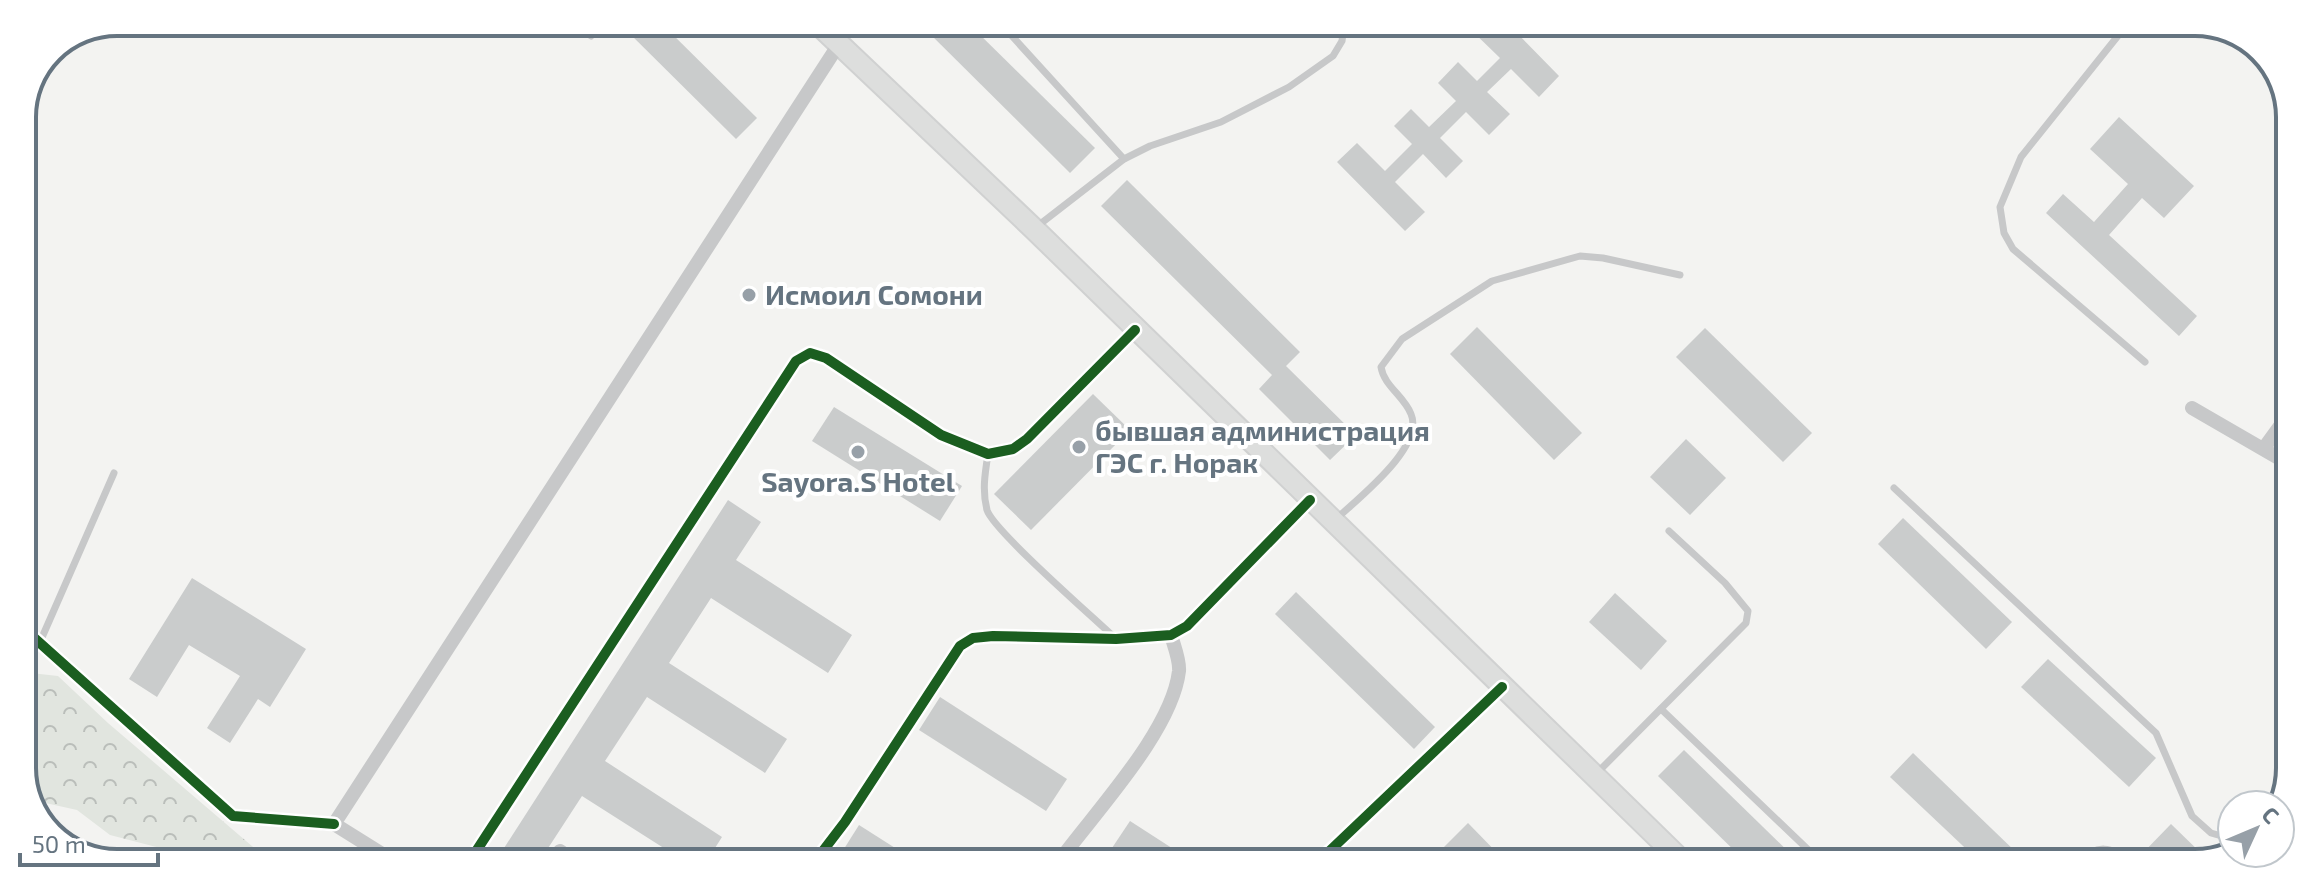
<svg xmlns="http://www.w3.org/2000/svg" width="2312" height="885" viewBox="0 0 2312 885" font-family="'Exo 2',sans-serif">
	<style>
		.forest { fill: url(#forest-crowns) }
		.building { fill: #cacccc }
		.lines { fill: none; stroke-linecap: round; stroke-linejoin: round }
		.secondary-casing { stroke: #d0d1d1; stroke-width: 24 }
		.lane { stroke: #c7c8c9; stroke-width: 7 }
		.street { stroke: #c7c8c9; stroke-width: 14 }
		.secondary { stroke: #dddedd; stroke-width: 20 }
		.cycleway-casing { stroke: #fff; stroke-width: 15 }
		.cycleway { stroke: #1b5e20; stroke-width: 10 }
		.poi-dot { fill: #97a0a8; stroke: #fff; stroke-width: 3 }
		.labels { text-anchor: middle; stroke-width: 8; stroke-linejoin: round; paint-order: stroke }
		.poi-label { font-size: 28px; font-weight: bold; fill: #657480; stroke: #fff; text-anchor: start }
		.rim { fill: none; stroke: #657480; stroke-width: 4 }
	</style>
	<defs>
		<pattern id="forest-crowns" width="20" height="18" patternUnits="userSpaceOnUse" patternTransform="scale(2)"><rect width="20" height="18" fill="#e1e5df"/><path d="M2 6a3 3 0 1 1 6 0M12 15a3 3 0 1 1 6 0" fill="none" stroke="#babeba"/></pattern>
	</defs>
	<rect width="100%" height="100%" fill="#f3f3f1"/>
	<polygon class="forest" points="22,672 58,676 108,723 259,852 254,858 175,858 164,849 110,835 77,810 32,800 22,774"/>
	<g class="building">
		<polygon points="619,23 661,23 757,118 736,139"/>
		<polygon points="920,24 969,24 1095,148 1070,173"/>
		<polygon points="1466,25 1509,25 1559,76 1539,97 1511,69 1487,92 1510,114 1489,135 1466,112 1440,138 1463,161 1446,178 1423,154 1395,182 1425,212 1405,231 1337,162 1357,143 1385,171 1412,144 1394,126 1411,109 1429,127 1456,101 1438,83 1458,62 1477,81 1500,58"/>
		<polygon points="2119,117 2194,186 2164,218 2142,198 2109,235 2197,316 2179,336 2046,213 2063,194 2094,222 2128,184 2090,149"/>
		<polygon points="1127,180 1300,352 1286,366 1356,435 1330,460 1259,389 1272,375 1101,206"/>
		<polygon points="1477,327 1582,433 1554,460 1450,354"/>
		<polygon points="1705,328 1812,433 1783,462 1676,357"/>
		<polygon points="1093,394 1130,430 1031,530 994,494"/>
		<polygon points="834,407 962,486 940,521 812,441"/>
		<polygon points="1686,439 1726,478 1690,515 1650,477"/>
		<polygon points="728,500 761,522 736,560 852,635 828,673 711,598 669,663 787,739 765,773 647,697 605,761 722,837 708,859 681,859 582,796 541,859 497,859"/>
		<polygon points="1903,518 2012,622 1986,649 1878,544"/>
		<polygon points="192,578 306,649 270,707 258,699 230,743 207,728 240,676 189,645 157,697 129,679"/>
		<polygon points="1296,592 1435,727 1414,749 1275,614"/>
		<polygon points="1615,593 1667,641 1641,670 1589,622"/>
		<polygon points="2048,659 2156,758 2129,787 2021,687"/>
		<polygon points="940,697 1067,779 1046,811 919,730"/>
		<polygon points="1684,750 1799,862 1746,862 1658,776"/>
		<polygon points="1913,753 2019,855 2012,863 1980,862 1890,777"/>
		<polygon points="1130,821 1192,861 1118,860 1108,854"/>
		<polygon points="1468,823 1505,861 1455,861 1443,848"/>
		<polygon points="2171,824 2207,859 2195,863 2139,863 2138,858"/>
		<polygon points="859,825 914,860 837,860"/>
	</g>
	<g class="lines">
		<defs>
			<polyline id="secondary" points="818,24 1034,229 1683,862"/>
		</defs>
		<use href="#secondary" class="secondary-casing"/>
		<g class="lane">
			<polyline points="577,23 591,36"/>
			<polyline points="1001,24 1124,159"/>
			<polyline points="2125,27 2021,157 2000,207 2004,233 2013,249 2145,362"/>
			<polyline points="1035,228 1124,159 1150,146 1221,122 1289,87 1333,56 1342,41 1344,25"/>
			<path d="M988 454C985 473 982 491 987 510 993 530 1093 617 1115 638"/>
			<polyline points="1894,488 2156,733 2192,816 2211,833 2232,839"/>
			<path d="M1334 521C1357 499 1425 447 1411 414 1404 396 1384 386 1381 367L1402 339 1492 281 1580 256 1603 258 1680 275"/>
			<polyline points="40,642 114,473"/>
			<polyline points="1661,709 1821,862"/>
			<polyline points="1596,774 1746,623 1748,611 1725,583 1669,531"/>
			<path d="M2077 863C2097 843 2111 846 2133 863"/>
		</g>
		<g class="street">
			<polyline points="2192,408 2287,463"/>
			<polyline points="2264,448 2288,415"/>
			<polyline points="22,627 233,816 334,824"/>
			<polyline points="560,851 572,859"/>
			<polyline points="390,859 334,824 839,44"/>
			<polyline points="471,859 796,361 810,353 826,358 941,435 988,454 1013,449 1027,439 1135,330"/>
			<polyline points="816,860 845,822 960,646 973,638 993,636 1116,639 1171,635 1187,626 1310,500"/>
			<path d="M1060 860C1095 812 1172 731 1179 671 1180 660 1174 646 1171 635"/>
			<polyline points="1319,861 1502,687"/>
		</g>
		<use href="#secondary" class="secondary"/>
		<defs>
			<g id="cycleway">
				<polyline points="22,627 233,816 334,824"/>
				<polyline points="471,859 796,361 810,353 826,358 941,435 988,454 1013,449 1027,439 1135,330"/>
				<polyline points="816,860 845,822 960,646 973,638 993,636 1116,639 1171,635 1187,626 1310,500"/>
				<polyline points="1319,861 1502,687"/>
			</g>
		</defs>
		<use href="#cycleway" class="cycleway-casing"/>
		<use href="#cycleway" class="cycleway"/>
	</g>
	<g class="poi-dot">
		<circle cx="749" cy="295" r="8"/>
		<circle cx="1079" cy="447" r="8"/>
		<circle cx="858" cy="452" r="8"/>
	</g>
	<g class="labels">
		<g class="poi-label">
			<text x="765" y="305">Исмоил Сомони</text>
			<text x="1095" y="441">бывшая администрация<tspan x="1095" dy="32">ГЭС г. Норак</tspan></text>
			<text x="858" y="492" text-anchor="middle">Sayora.S Hotel</text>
		</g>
	</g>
	<path d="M0 0H2312V885H0ZM117 36H2195A81 81 0 0 1 2276 117V768A81 81 0 0 1 2195 849H117A81 81 0 0 1 36 768V117A81 81 0 0 1 117 36Z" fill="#fff" fill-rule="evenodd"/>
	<path class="rim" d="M117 36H2195A81 81 0 0 1 2276 117V768A81 81 0 0 1 2195 849H117A81 81 0 0 1 36 768V117A81 81 0 0 1 117 36Z"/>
	<g transform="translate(2256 829) rotate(46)"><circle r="38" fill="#ffffff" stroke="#c1c7cc" stroke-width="2"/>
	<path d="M0-6L14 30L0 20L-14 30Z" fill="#97a0a8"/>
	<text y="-12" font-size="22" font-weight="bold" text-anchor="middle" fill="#657480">С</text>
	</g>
	<path d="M20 853v12h138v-12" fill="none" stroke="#657480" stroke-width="4"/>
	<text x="32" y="853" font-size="24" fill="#657480" stroke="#ffffff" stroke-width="6" paint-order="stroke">50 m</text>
</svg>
